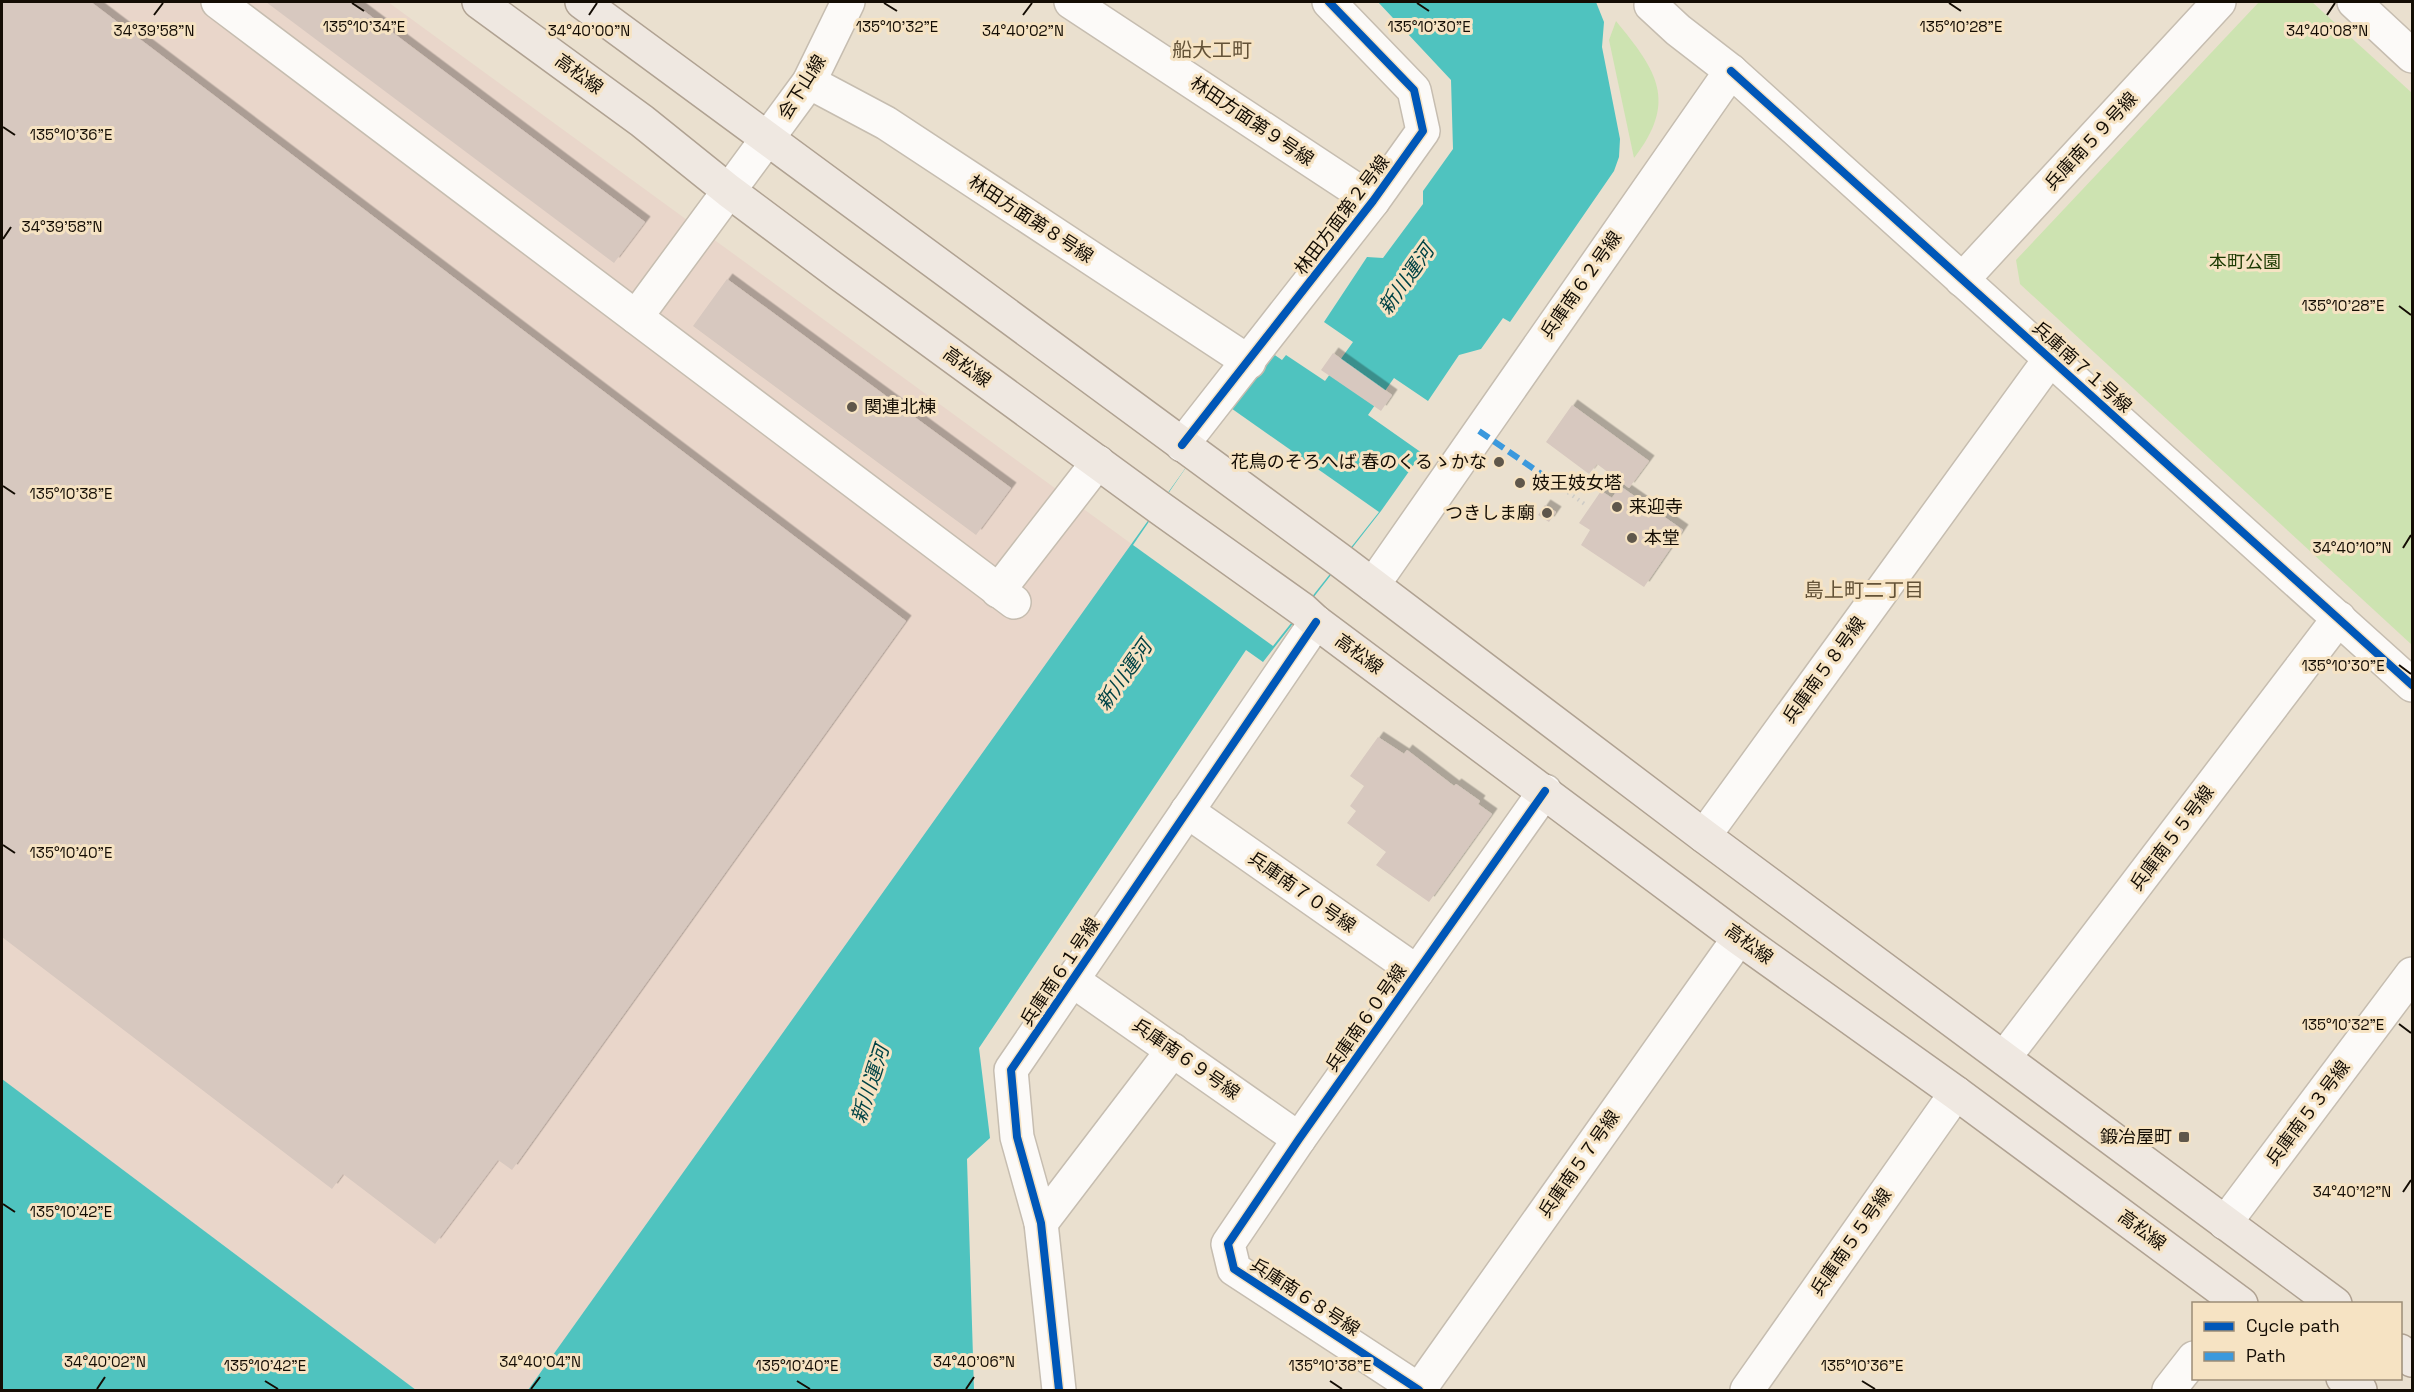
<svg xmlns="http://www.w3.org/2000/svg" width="2414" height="1392" viewBox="0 0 2414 1392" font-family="'Space Grotesk','Noto Sans JP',sans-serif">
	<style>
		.commercial { fill: #e9d6ca }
		.green { fill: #cde3b1 }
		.water { fill: #4fc3bf }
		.pier { fill: #eae0cf }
		.building { fill: #d7c8bf; filter: url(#shadow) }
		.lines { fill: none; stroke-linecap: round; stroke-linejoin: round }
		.minor-casing { stroke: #c6bdb0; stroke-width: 36 }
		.major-casing { stroke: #b0a292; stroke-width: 36 }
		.path { stroke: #cecbc6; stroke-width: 4; stroke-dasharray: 1.5 4.5; stroke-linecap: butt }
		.minor { stroke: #fcfaf8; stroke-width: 33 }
		.major { stroke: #efe8e1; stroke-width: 33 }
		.quiet { stroke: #3b99dd; stroke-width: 6; stroke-dasharray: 12 6; stroke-linecap: butt }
		.cycleway-casing { stroke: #f6e3c3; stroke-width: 11 }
		.cycleway { stroke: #0057b8; stroke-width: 8 }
		.ticks { fill: none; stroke: #140d04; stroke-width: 2 }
		.poi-dot { fill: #5f574b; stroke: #f6e3c3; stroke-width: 2 }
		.labels { text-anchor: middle; stroke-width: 6; stroke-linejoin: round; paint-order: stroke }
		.street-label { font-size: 18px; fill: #140d04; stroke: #f6e3c3 }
		.park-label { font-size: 18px; fill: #1b3900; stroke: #f6e3c3 }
		.poi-label { font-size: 18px; fill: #140d04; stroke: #f6e3c3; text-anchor: start }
		.neighbourhood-label { font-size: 20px; fill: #635237; stroke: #f6e3c3 }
		.water-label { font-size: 20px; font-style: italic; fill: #004345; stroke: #f6e3c3 }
		.ticks-label { font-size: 15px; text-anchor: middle; fill: #140d04; stroke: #f6e3c3; stroke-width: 6; stroke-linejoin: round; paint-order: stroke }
	</style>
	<defs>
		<filter id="shadow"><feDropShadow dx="5.5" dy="-5.5" stdDeviation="0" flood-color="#0004"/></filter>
	</defs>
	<rect width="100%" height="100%" fill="#eae0cf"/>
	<polygon class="commercial" points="2,2 388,2 1133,545 528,1390 416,1390 2,1079"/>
	<g class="green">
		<polygon points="2259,2 2312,2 2412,93 2412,645 2020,284 2016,260"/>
		<path d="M1616 21C1657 71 1678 101 1634 158L1609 40Z"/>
	</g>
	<g class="water">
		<polygon points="1378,2 1596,2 1604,22 1602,47 1620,139 1619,157 1614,171 1510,322 1503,318 1481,349 1459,355 1428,401 1394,378 1368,415 1422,453 1381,511 1263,662 1246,650 979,1048 990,1138 967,1159 974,1390 528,1390 1269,351 1282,360 1286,355 1325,381 1353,342 1324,322 1367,257 1383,258 1423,204 1423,191 1453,149 1451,80"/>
		<polygon points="2,1079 416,1390 2,1390"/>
	</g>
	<polygon class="pier" points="1228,406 1379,512 1273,646 1133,545"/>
	<g class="building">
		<polygon points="2,2 91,2 906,621 512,1170 498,1160 435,1244 343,1174 332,1189 2,937"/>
		<polygon points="266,2 352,2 645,222 614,263"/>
		<polygon points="727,279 1011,488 976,535 693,326"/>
		<polygon points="1333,353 1392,395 1381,411 1321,370"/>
		<polygon points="1572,405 1649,461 1629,488 1597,464 1589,474 1546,442"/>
		<polygon points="1620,486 1683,530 1644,587 1581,545 1590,530 1579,523 1601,491 1612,498"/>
		<polygon points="1545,505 1556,512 1549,522 1538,515"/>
		<polygon points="1378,737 1404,754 1407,750 1454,786 1456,784 1480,801 1478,804 1492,814 1429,902 1376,865 1386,852 1347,823 1356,811 1350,806 1364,786 1350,776"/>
	</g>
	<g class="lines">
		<defs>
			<g id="minor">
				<polyline points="218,2 1014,602"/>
				<polyline points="1071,2 1373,201"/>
				<polyline points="2354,2 2412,56"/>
				<polyline points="1731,71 2412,685"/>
				<polyline points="809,82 886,123 1249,362"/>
				<polyline points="1962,280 2219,2"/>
				<polyline points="636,317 809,82 848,2"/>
				<polyline points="1182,445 1373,201 1423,131 1414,90 1329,2"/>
				<polyline points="1373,585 1731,71 1678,30 1651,5"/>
				<polyline points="998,591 1098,462"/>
				<polyline points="1187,811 1417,972"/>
				<polyline points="1704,836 2050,359"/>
				<polyline points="1072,980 1299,1139"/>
				<polyline points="2004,1058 2339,618"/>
				<polyline points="1041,1223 1173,1050"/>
				<polyline points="2225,1223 2412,974"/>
				<polyline points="1059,1390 1041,1223 1017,1137 1011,1070 1316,622"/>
				<polyline points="1419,1390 1234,1269 1228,1244 1299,1139 1545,791"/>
				<polyline points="1419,1390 1739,938"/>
				<polyline points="1747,1390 1956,1093"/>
				<polyline points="2169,1390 2194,1358"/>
			</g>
			<g id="major">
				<polyline points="479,2 642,121 729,191 840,274 1160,508 1303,610 1316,622 1739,938 1956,1093 2241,1304"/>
				<polyline points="582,2 1341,561 1704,836 2335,1304"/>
				<polyline points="2400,1351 2412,1360"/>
				<polyline points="2343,1378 2360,1390"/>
			</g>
		</defs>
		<use href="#minor" class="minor-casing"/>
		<use href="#major" class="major-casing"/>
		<polyline class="path" points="1563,489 1586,505"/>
		<use href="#minor" class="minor"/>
		<use href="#major" class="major"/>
		<polyline class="quiet" points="1479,431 1563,489"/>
		<defs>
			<g id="cycleway">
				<polyline points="1731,71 2412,685"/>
				<polyline points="1182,445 1373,201 1423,131 1414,90 1329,2"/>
				<polyline points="1059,1390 1041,1223 1017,1137 1011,1070 1316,622"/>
				<polyline points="1419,1390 1234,1269 1228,1244 1299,1139 1545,791"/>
			</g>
		</defs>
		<use href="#cycleway" class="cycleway-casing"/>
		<use href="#cycleway" class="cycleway"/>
	</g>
	<path class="ticks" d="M352 3 364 11M884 3 897 11M1417 3 1429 11M1949 3 1961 11M154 15 163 3M589 15 597 3M1023 15 1032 3M2327 15 2335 3M3 127 15 135M3 239 11 227M2399 306 2411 315M3 486 15 494M2403 548 2411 535M2399 665 2411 674M3 845 15 853M2399 1024 2411 1033M2403 1192 2411 1180M3 1204 15 1212M265 1381 278 1389M797 1381 810 1389M1330 1381 1342 1389M1862 1381 1875 1389M97 1389 105 1377M531 1389 540 1377M966 1389 974 1377"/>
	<g class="poi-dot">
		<circle cx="852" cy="407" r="6"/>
		<circle cx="1499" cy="462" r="6"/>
		<circle cx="1520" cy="483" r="6"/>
		<circle cx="1617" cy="507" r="6"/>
		<circle cx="1547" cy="513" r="6"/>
		<circle cx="1632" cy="538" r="6"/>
		<rect x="2178" y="1131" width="12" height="12" rx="3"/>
	</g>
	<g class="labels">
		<g class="street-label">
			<text transform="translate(579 74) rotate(36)" y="6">高松線</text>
			<text transform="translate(802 87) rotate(-58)" y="6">会下山線</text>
			<text transform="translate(1252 121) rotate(34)" y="6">林田方面第９号線</text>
			<text transform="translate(2091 141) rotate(-47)" y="6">兵庫南５９号線</text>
			<text transform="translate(1342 215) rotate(-53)" y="6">林田方面第２号線</text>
			<text transform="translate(1031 219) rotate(33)" y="6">林田方面第８号線</text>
			<text transform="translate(1581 285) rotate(-55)" y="6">兵庫南６２号線</text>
			<text transform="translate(967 367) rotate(36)" y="6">高松線</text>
			<text transform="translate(2082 367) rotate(42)" y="6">兵庫南７１号線</text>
			<text transform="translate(1359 654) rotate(36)" y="6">高松線</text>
			<text transform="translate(1824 670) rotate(-54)" y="6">兵庫南５８号線</text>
			<text transform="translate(2172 838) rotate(-53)" y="6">兵庫南５５号線</text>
			<text transform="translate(1302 892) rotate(35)" y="6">兵庫南７０号線</text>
			<text transform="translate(1749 944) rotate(36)" y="6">高松線</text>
			<text transform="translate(1060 972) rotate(-56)" y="6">兵庫南６１号線</text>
			<text transform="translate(1366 1018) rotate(-55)" y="6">兵庫南６０号線</text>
			<text transform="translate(1186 1059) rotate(35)" y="6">兵庫南６９号線</text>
			<text transform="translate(2308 1113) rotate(-53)" y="6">兵庫南５３号線</text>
			<text transform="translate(1579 1164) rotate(-55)" y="6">兵庫南５７号線</text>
			<text transform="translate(2142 1230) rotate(36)" y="6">高松線</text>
			<text transform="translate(1851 1242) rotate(-55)" y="6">兵庫南５５号線</text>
			<text transform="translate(1305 1297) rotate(33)" y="6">兵庫南６８号線</text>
		</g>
		<g class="park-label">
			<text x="2245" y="268">本町公園</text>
		</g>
		<g class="poi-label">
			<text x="864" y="413">関連北棟</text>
			<text x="1487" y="468" text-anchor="end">花鳥のそろへば 春のくるゝかな</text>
			<text x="1532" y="489">妓王妓女塔</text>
			<text x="1629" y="513">来迎寺</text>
			<text x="1535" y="519" text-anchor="end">つきしま廟</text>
			<text x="1644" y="544">本堂</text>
			<text x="2172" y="1143" text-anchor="end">鍛冶屋町</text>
		</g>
		<g class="neighbourhood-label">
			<text x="1212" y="57">船大工町</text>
			<text x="1864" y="597">島上町二丁目</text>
		</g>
		<g class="water-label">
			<text transform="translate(1406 279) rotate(-55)" y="7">新川運河</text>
			<text transform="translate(1124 675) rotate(-55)" y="7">新川運河</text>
			<text transform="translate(870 1084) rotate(-72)" y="7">新川運河</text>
		</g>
	</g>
	<g class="ticks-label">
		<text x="364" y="32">135°10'34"E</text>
		<text x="897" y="32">135°10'32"E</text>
		<text x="1429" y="32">135°10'30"E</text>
		<text x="1961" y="32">135°10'28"E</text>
		<text x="154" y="36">34°39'58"N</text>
		<text x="589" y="36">34°40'00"N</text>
		<text x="1023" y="36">34°40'02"N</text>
		<text x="2327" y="36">34°40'08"N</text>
		<text x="71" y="140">135°10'36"E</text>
		<text x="62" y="232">34°39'58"N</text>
		<text x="2343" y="311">135°10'28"E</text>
		<text x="71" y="499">135°10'38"E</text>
		<text x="2352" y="553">34°40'10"N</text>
		<text x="2343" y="671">135°10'30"E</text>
		<text x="71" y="858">135°10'40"E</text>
		<text x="2343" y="1030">135°10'32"E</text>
		<text x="2352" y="1197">34°40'12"N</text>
		<text x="71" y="1217">135°10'42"E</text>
		<text x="105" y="1367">34°40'02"N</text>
		<text x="540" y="1367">34°40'04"N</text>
		<text x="974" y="1367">34°40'06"N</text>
		<text x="265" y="1371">135°10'42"E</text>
		<text x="797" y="1371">135°10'40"E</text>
		<text x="1330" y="1371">135°10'38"E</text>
		<text x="1862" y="1371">135°10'36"E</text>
	</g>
	<rect width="2414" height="1392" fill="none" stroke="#140d04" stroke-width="6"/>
	<rect x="2192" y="1302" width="210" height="78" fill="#f6e3c3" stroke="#9c8d77" stroke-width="1.5"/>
	<rect x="2204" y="1322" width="30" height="9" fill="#0057b8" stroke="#9c8d77" stroke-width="1.5"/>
	<text x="2246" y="1332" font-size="18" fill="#140d04">Cycle path</text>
	<rect x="2204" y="1352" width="30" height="9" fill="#3b99dd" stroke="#9c8d77" stroke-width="1.5"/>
	<text x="2246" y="1362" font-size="18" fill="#140d04">Path</text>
</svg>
